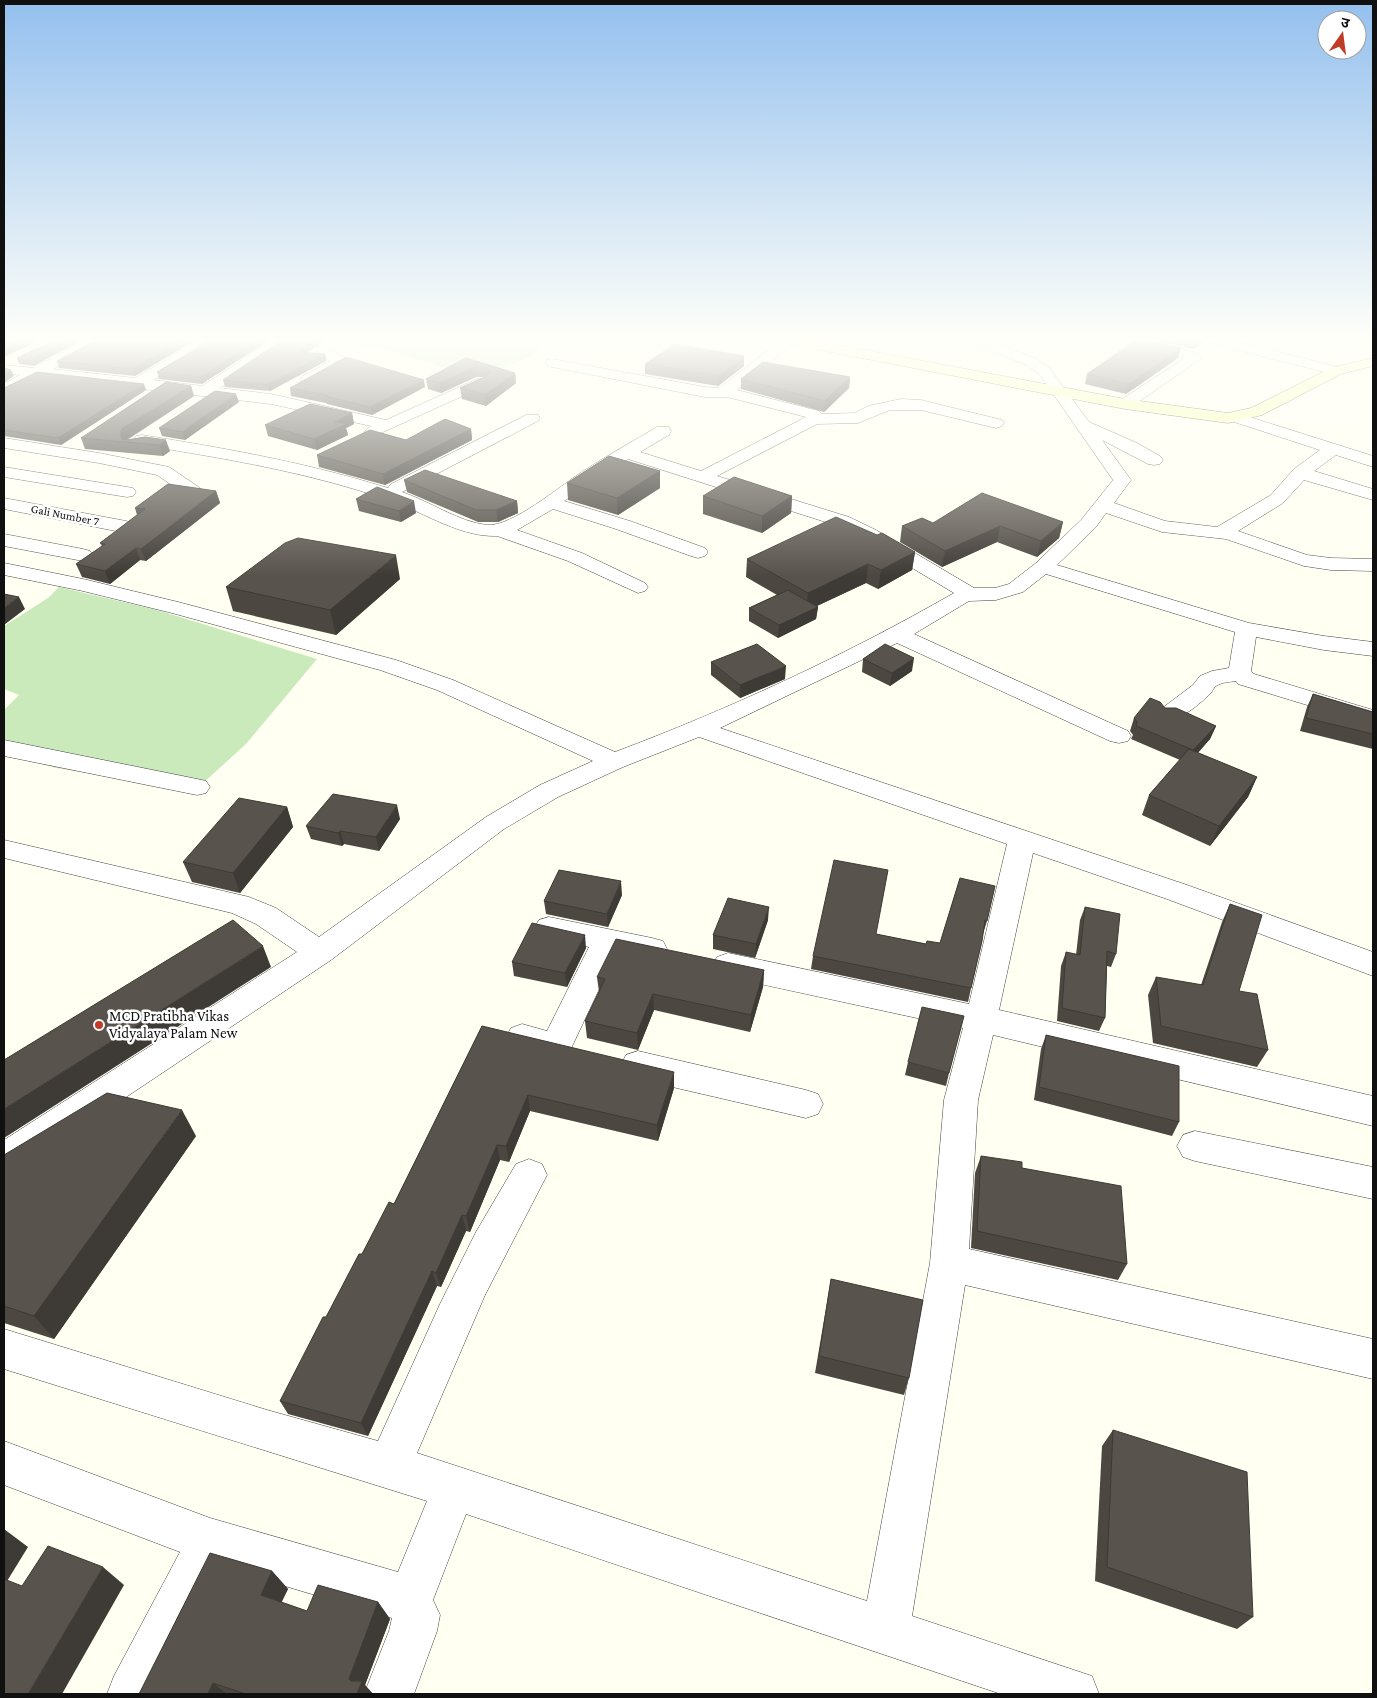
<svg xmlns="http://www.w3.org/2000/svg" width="1377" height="1698" viewBox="0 0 1377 1698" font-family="'Crimson Pro','Noto Sans Devanagari',serif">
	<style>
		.green { fill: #cbeabb }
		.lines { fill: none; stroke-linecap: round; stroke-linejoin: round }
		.street-casing { stroke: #434343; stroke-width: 1 }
		.secondary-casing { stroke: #323232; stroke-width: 1 }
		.street { fill: #fff; fill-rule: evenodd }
		.secondary { fill: #f8feae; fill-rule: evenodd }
		.wall { fill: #4c4741 }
		.shaded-wall { fill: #3e3a35 }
		.building { fill: #58534c; stroke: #3e3a35 }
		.poi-dot { fill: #c03c27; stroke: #fff; stroke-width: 2 }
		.labels { text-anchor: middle; stroke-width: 5; stroke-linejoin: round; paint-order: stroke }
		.far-street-label { font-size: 12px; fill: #101010; stroke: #fff }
		.poi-label { font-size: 15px; fill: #101010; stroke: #fff; text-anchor: start }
	</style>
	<rect width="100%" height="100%" fill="#fffff2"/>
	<g class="green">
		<polygon points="369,338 549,338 532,356 499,370 455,371 378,347 363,348 362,344"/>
		<polygon points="59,587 157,610 317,659 246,744 202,784 191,789 56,768 4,754 4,710 19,695 4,689 4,626 48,598"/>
	</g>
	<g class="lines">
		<defs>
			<g id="street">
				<polygon points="89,338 106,338 104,341 53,369 135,378 203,338 220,338 218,341 153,380 202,386 276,338 292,338 220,388 271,394 386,420 477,379 487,379 490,382 487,385 372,437 366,436 364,432 371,426 271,404 39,377 4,395 4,384 20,375 4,373 4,365 34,368"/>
				<path d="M784 338H796L797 340 737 390 819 411 822 414 855 413 868 406 901 399 921 400 1002 420 1004 423 1002 426 996 428 921 410H890L858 423 817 424 717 476 849 517 876 530 974 588H995L1009 584 1036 563 1082 519 1113 480 1040 375 1027 365 967 341 965 338H984L1037 359 1050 369 1089 422 1137 443 1160 456 1163 460 1160 464 1154 465 1148 464 1102 440 1131 480 1114 503 1165 521 1217 527 1271 495 1294 469 1320 450 1228 420 1226 417 1228 414H1240L1373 456V467L1336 455 1314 471 1373 489V500L1304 480 1283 503 1238 531 1307 555 1331 558 1373 559V571L1331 570 1304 566 1226 539 1162 532 1106 513 1096 527 1057 565 1249 623 1324 636 1373 642V656L1324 650 1256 637 1251 671 1254 674 1373 710V725L1238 684 1236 681C1230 682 1222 682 1216 686 1213 688 1212 693 1209 695 1196 707 1178 723 1161 719L1157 714 1161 709 1193 685 1200 676 1212 671 1229 668 1235 632 1046 574 1023 592 996 600 969 601 914 634 1128 731 1131 736 1128 741 1119 743 1110 741 897 643 720 728 1187 885 1373 952V976L1167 899 1033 853 999 1010 1373 1096V1126L993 1035 978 1100 969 1249 1373 1339V1379L965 1285 912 1616 1092 1676 1099 1694H1001L466 1514 433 1600 440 1615 437 1631 414 1694H364L389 1631 392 1618 221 1567 158 1694H107L114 1676 180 1552 4 1485V1441L210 1518 398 1572 427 1501 4 1369V1329L267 1410 378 1441 440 1304 476 1232 516 1164 529 1159 542 1164 547 1175 485 1295 417 1453 867 1601 930 1263 944 1100 963 1028 728 977 717 973 713 965 717 957 728 953 969 1004 1007 844 699 737 623 767 558 797 504 829 331 960 17 1170 4 1175V1140L297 952 256 924 232 913 4 858V840L249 897 276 908 319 937 486 817 540 785 593 761 437 690 380 670 172 613 83 591 4 575V563L83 579 178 602 396 660 453 680 615 752C732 708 846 655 954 593L862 538 835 525 628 459 564 501 630 521 705 548 708 552 705 556 698 558 691 556 616 529 553 509 517 530 582 553 645 583 648 587 645 591 638 593 568 561 497 536C464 537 433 518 404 506 390 500 375 496 361 491 289 469 216 457 142 445L136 444 134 440 136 436 142 435C225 448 308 463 388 488L391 484 526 415H538L540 418 538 421 402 492C429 501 459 522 487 525 512 527 560 486 582 472 606 456 632 442 657 427H669L671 431 669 435 640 452 701 471 806 417 727 397H705L552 367 547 366 545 363 547 360 552 359 705 387 719 388Z"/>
				<polygon points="1201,338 1224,338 1341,368 1343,371 1341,374 1336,375 1203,341"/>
				<polygon points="1143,340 1195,352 1202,358 1131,407 1119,407 1117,404 1119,401 1185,358 1138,347 1136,344 1138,341"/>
				<polygon points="323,346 346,358 348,361 346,364 313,382 303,382 300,379 303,376 330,361 316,350 318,347"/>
				<polygon points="4,438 99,453 169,467 200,488 203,492 200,496 194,497 188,496 157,475 99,463 4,448"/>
				<polygon points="4,467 127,487 133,488 136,492 133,496 127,497 4,477"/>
				<polygon points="4,498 126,521 133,523 136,527 133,531 126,533 4,509"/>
				<polygon points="4,534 83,549 90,551 93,555 90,559 83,561 4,546"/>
				<polygon points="4,740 197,779 206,781 210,787 206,793 197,795 4,756"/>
				<polygon points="549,917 652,938 663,941 667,949 663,957 652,960 616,953 568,1055 556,1059 511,1046 506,1037 511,1028 522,1024 547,1031 589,947 539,936 534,928 539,920"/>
				<polygon points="638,1051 806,1090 818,1094 823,1104 818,1114 806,1118 638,1079 626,1075 621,1065 626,1055"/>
				<polygon points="1195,1131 1373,1167 1373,1199 1195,1161 1183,1157 1177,1146 1183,1135"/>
			</g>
			<polygon id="secondary" points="772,338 801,338 1125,399 1228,413 1251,408 1331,368 1373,358 1373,366 1341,374 1262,415 1228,423 1125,409 779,342 774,341"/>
		</defs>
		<use href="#street" class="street-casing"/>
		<use href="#secondary" class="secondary-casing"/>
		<use href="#street" class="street"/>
		<use href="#secondary" class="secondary"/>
	</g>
	<g class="wall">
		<polygon points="59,338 34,366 19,364 17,358"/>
		<polygon points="199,338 135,376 59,368 57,361"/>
		<polygon points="214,338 202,384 159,379 157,372"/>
		<polygon points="1150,338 1205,338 1203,343 1193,349 1149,339"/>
		<polygon points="307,353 325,354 326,361 270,391 225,387 223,380"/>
		<polygon points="466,358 515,373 516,383 486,406 462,399 460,388 484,377 476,377 441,393 428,389 426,379"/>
		<polygon points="1178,358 1126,394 1085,384 1087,374"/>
		<polygon points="645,364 744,366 718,386 645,374"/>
		<polygon points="850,377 849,388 824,412 741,389 741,379"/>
		<polygon points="191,386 194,396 127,440 145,437 170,451 163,456 85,449 81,438"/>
		<polygon points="425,387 372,415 327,404 326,403 291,396 290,388"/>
		<polygon points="4,388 146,390 61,445 4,436 4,437"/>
		<polygon points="239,402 192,435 185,440 162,436 159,428"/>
		<polygon points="352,413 354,424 346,428 348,435 317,450 268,436 265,425"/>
		<polygon points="471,429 472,440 385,485 319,467 317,455"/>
		<polygon points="660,471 660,488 618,515 568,500 567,483"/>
		<polygon points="404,480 517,501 518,513 498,522 478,522 407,492"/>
		<polygon points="216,491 220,503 146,561 140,560 110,584 82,577 76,564 102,546 100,543 137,515 135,508"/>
		<polygon points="703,496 792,496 791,513 762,533 703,514"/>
		<polygon points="356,499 416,513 401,522 359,511"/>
		<polygon points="1063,522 1059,538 1037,557 997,542 942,567 900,542 902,526 933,523"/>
		<polygon points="915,552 912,570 878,589 866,583 817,606 818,607 816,619 778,638 749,621 749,608 777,595 746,577 747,559"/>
		<polygon points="400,579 336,635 233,611 226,587"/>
		<polygon points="863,659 912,671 890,686 862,672"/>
		<polygon points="711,662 785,679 740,698 711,675"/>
		<polygon points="1313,694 1373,712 1373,749 1300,731 1307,707"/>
		<polygon points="1165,708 1216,726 1210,739 1198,753 1257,777 1248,797 1210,846 1142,815 1149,795 1180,760 1131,739 1133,735 1130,731 1134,718"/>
		<polygon points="287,807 293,827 240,893 192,882 183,862"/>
		<polygon points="400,819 379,851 344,844 342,846 311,839 306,826"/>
		<polygon points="960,878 987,921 983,934 968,1002 811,969 813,956 876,934 926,944 940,943"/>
		<polygon points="622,895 608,927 546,914 544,901"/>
		<polygon points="1230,904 1239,991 1268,1050 1257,1067 1153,1043 1148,995 1156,977 1201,985 1222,922"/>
		<polygon points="1085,907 1116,954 1111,967 1107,966 1105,1018 1099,1031 1057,1021 1061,966 1066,952 1076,955 1080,920"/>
		<polygon points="768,920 755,958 713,949 713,935"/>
		<polygon points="586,948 567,987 514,976 512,962"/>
		<polygon points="764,970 763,987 750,1032 654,1010 638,1050 587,1038 585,1021 599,992 597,977"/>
		<polygon points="482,1026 674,1088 658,1141 530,1111 509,1162 500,1160 470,1232 466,1231 441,1287 437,1286 368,1436 288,1414 280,1401 326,1317 362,1254 394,1204"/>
		<polygon points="1046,1035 1179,1122 1172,1136 1034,1100 1041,1049"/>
		<polygon points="908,1062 949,1073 946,1086 905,1075"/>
		<polygon points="196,1136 54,1339 4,1323 4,1155"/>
		<polygon points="981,1156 1022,1168 1127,1264 1118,1280 971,1248 975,1173"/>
		<polygon points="831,1279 909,1378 904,1395 815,1373"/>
		<polygon points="1113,1430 1253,1617 1237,1629 1095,1581 1102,1446"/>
		<polygon points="272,1571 288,1589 281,1602 307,1611 378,1602 390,1619 365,1685 373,1694 139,1694"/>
	</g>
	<g class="shaded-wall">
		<polygon points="28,338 44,338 4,357 4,349"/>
		<polygon points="71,338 85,338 34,366 31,360"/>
		<polygon points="187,338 199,338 135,376 132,369"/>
		<polygon points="261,338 273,338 202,384 200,377"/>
		<polygon points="318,338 329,338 299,358 298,352"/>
		<polygon points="1205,338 1203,343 1193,349 1194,344"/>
		<polygon points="1181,348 1178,358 1126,394 1129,384"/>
		<polygon points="325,354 326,361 270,391 268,385"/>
		<polygon points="744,356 744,366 718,386 719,376"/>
		<polygon points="475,367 476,377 441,393 439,383"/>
		<polygon points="11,370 14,376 4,383 4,375"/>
		<polygon points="515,373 516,383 486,406 485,395"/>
		<polygon points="850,377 849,388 824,412 825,401"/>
		<polygon points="424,380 425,387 372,415 370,407"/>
		<polygon points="144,384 146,390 61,445 58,438"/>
		<polygon points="191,386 194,396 127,439 126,442 123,442 120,433 123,428"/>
		<polygon points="236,394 239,402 192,435 185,440 183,432 189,427"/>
		<polygon points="352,413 354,424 346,428 348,435 317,450 314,439 335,422"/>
		<polygon points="471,429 472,440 385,485 383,474"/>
		<polygon points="166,440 170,451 163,456 159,445"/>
		<polygon points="660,471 660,488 618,515 617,498"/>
		<polygon points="216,491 220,503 146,561 141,549"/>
		<polygon points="792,496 791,513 762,533 762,516"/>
		<polygon points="414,501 416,513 401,522 399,511"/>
		<polygon points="517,501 518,513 498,522 496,510"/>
		<polygon points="1063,522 1059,538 1037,557 1041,541"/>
		<polygon points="1000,526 997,542 942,567 945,551"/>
		<polygon points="136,548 140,560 110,584 105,571"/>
		<polygon points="915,552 912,570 878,589 881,570"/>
		<polygon points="396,555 400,579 336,635 330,610"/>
		<polygon points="868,564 866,583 806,611 808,593"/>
		<polygon points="19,597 25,609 4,625 4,608"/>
		<polygon points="818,607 816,619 778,638 779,625"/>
		<polygon points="914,658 912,671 890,686 892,673"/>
		<polygon points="786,666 785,679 740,698 740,685"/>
		<polygon points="1216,726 1210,739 1188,763 1193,750"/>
		<polygon points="1257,777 1248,797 1210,846 1219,826"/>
		<polygon points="397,805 400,819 379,851 376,837"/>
		<polygon points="287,807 293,827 240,893 233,873"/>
		<polygon points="340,831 344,844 342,846 338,833"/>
		<polygon points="621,881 622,895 608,927 607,914"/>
		<polygon points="769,907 768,920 755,958 756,944"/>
		<polygon points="585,935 586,948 567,987 565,973"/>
		<polygon points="263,946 271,967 4,1138 4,1109"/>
		<polygon points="764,970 763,987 750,1032 751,1015"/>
		<polygon points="653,994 654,1010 638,1050 637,1033"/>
		<polygon points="674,1072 674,1088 658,1141 657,1125"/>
		<polygon points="528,1095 530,1111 509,1162 506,1146"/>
		<polygon points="182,1110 196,1136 54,1339 34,1316"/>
		<polygon points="497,1145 500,1160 470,1232 466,1216"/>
		<polygon points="462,1215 466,1231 441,1287 436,1273"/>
		<polygon points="432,1271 437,1286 368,1436 361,1423"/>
		<polygon points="4,1529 28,1547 4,1586"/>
		<polygon points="103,1567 124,1585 62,1694 28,1694"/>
		<polygon points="272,1571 288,1589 277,1612 261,1595"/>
		<polygon points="378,1602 390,1619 365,1685 373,1694 357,1694 349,1679"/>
		<polygon points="213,1683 227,1694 208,1694"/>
	</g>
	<g class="building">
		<polygon points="4,338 28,338 4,349"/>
		<polygon points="59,338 71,338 31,360 17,358"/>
		<polygon points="100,338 187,338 132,369 57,361"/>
		<polygon points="214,338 261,338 200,377 157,372"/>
		<polygon points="285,338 318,338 298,352 325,354 268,385 223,380"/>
		<polygon points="1139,338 1181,348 1129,384 1087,374"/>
		<polygon points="1166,338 1205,338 1194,344"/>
		<polygon points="675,344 744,356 719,376 645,364"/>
		<polygon points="346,357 424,380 370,407 325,396 327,395 290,388"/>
		<polygon points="466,358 515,373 485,395 460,388 487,376 491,372 486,367 475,367 439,383 426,379"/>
		<polygon points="763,362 850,377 825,401 741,379"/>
		<polygon points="4,368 11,370 4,375"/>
		<polygon points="37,372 144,384 58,438 4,430 4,388"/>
		<polygon points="166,382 191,386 123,428 120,433 122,439 127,440 145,437 166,440 159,445 81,438"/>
		<polygon points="215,391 236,394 189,427 183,432 159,428"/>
		<polygon points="310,404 352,413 335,422 346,424 314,439 265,425"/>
		<polygon points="445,419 471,429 383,474 317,455 370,430 406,440"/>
		<polygon points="609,456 660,471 617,498 567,483"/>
		<polygon points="425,470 517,501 496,510 476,510 404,480"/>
		<polygon points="734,477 792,496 762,516 703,496"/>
		<polygon points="168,484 216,491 141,549 136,548 105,571 76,564 105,544 100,543 145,509 135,508"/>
		<polygon points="377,487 414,501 399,511 356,499"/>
		<polygon points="982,493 1063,522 1041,541 1000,526 945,551 902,526 922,518 933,523"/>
		<polygon points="836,517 877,535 882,533 915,552 881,570 868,564 808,593 747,559"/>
		<polygon points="298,538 396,555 330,610 226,587 285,543"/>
		<polygon points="788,590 818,607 779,625 749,608"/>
		<polygon points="4,594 19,597 4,608"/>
		<polygon points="757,644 786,666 740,685 711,662"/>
		<polygon points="885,644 914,658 892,673 863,659"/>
		<polygon points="1313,694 1373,712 1373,734 1306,718"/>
		<polygon points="1150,698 1160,702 1165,708 1176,708 1216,726 1193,750 1136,726 1137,722 1134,718"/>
		<polygon points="1189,749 1257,777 1219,826 1149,795"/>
		<polygon points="333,794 397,805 376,837 340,831 338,833 306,826"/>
		<polygon points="239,798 287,807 233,873 183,862"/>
		<polygon points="834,860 888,870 876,934 926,944 927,941 940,943 960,878 995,886 987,921 985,920 982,941 971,988 813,956"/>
		<polygon points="559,870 621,881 607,914 544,901"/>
		<polygon points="728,898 769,907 756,944 713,935"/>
		<polygon points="1230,904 1262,915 1239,991 1257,994 1268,1050 1161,1026 1156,977 1203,985"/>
		<polygon points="1085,907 1120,914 1116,954 1107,951 1105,1018 1062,1008 1066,952 1080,955"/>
		<polygon points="233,920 263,946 4,1109 4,1060"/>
		<polygon points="532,923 585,935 565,973 512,962"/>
		<polygon points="616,939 764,970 751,1015 653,994 637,1033 585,1021 605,979 597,977"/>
		<polygon points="922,1007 964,1016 949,1073 908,1062"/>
		<polygon points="482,1026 674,1072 657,1125 528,1095 506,1146 497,1145 466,1216 462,1215 436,1273 432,1271 361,1423 280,1401 323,1317 326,1317 359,1254 362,1254 389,1202 394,1204"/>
		<polygon points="1046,1035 1179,1066 1179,1122 1039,1087"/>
		<polygon points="107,1093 182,1110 34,1316 4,1306 4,1155"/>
		<polygon points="981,1156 1022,1162 1022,1168 1121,1186 1127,1264 977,1231"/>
		<polygon points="831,1279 923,1300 909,1378 819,1356"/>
		<polygon points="1113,1430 1247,1472 1253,1617 1107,1567"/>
		<polygon points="48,1546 103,1567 28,1694 4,1694 4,1579 22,1586"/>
		<polygon points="210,1553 272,1571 261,1595 307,1611 318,1585 378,1602 349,1679 351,1681 362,1681 357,1694 246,1694 213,1683 208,1694 139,1694"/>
	</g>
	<linearGradient id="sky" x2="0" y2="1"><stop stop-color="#94c0ee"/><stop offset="0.59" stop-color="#fffff9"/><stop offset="1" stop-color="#fffff9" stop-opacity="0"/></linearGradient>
	<rect width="1377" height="576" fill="url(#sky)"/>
	<circle class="poi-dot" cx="99" cy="1025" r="5"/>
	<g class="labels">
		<g class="far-street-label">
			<text transform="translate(65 515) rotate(11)" y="4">Gali Number 7</text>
		</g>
		<g class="poi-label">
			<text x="109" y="1021">MCD Pratibha Vikas<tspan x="109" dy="17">Vidyalaya Palam New</tspan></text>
		</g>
	</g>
	<rect width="1377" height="1698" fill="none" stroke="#101010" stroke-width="10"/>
	<g transform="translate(1342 35) rotate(14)"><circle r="24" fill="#ffffff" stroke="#9f9f9f"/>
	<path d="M0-4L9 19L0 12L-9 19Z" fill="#c03c27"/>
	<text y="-8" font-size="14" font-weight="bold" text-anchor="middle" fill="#101010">उ</text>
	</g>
</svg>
